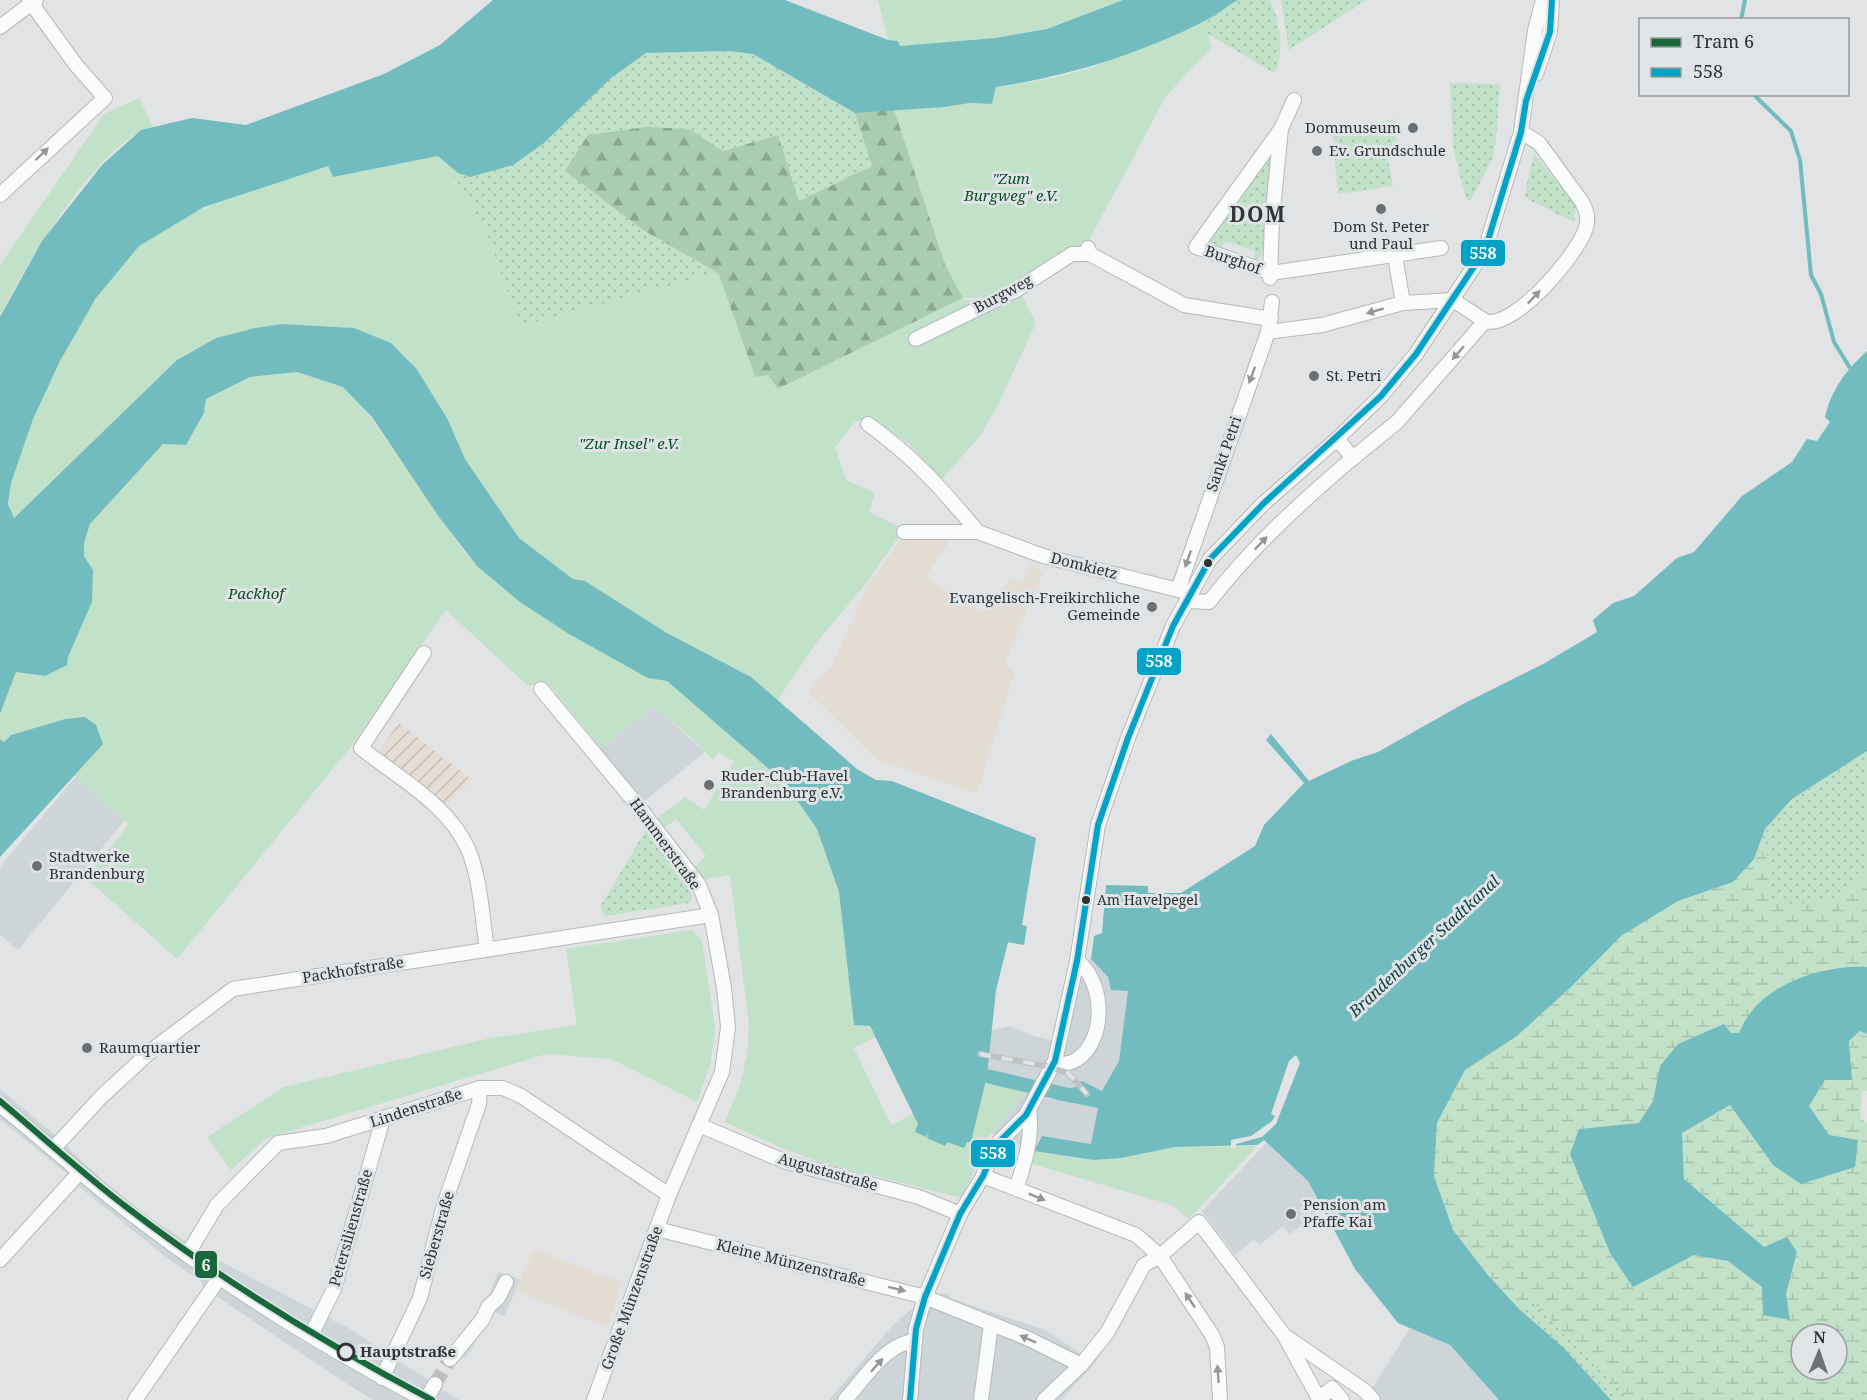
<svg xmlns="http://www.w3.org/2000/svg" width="1867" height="1400" viewBox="0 0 1867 1400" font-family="'Noto Serif',serif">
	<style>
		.built { fill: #ced5d9 }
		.industrial { fill: url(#industrial-furrows) }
		.education { fill: #e3dcd3 }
		.grass { fill: url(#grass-dots) }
		.forest { fill: url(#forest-firs) }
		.wetland { fill: url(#wetland-marsh); fill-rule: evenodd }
		.green { fill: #c1e2c8 }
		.water { fill: #72bcbf }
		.pier { fill: #e1e3e5 }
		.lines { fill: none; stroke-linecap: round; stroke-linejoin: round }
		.stream { stroke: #72bcbf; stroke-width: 4 }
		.canal { stroke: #72bcbf; stroke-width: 14 }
		.minor-tunnel { stroke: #bebfc1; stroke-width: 14; stroke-dasharray: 14 7; stroke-linecap: butt }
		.minor-casing { stroke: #b6b8b9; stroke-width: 16 }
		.minor { stroke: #fafbfb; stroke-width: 14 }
		.rail-casing { stroke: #c1c1c1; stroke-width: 6 }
		.rail { stroke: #dfe4e7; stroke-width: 4; stroke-dasharray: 11; stroke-linecap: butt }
		.bus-1-casing { stroke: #dfe4e7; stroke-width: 10 }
		.bus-1 { stroke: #02a3c6; stroke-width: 6 }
		.tram-1-casing { stroke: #dfe4e7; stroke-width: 10 }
		.tram-1 { stroke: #18683c; stroke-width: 6 }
		.oneway { fill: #959697 }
		.poi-dot { fill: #6e6f71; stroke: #dfe4e7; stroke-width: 2 }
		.bus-dot { fill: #303133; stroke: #dfe4e7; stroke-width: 2 }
		.stop-dot { fill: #dfe4e7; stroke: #303133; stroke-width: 3 }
		.labels { text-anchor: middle; stroke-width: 6; stroke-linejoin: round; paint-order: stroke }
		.bus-label { font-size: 14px; fill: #303133; stroke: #dfe4e7; text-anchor: start }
		.poi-label { font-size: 15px; fill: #303133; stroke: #dfe4e7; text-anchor: start }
		.park-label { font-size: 15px; font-style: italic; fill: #075023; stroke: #dfe4e7 }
		.street-label { font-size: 15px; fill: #303133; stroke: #dfe4e7 }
		.stop-label { font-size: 15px; font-weight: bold; fill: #303133; stroke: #dfe4e7; text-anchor: start }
		.water-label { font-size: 16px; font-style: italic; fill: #0d3e3f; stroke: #dfe4e7 }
		.district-label { font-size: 21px; font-weight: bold; letter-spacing: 1.5px; fill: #313437; stroke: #dfe4e7 }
		.line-badge { stroke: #dfe4e7; stroke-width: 2 }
		.badge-label { font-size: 16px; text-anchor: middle; font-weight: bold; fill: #fff }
	</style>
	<defs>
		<pattern id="industrial-furrows" width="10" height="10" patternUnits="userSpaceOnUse" patternTransform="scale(1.5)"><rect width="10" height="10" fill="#e5dcd3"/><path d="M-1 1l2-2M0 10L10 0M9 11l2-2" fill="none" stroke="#c5bdb6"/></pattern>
		<pattern id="grass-dots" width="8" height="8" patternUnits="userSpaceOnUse" patternTransform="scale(1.5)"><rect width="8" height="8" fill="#c1e2c8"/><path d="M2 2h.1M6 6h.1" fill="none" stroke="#a6c2ac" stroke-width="1.8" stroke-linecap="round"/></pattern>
		<pattern id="forest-firs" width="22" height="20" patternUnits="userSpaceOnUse" patternTransform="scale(1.5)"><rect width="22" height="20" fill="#aaccb2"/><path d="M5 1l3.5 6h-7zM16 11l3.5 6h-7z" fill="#8ba691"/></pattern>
		<pattern id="wetland-marsh" width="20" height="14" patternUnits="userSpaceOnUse" patternTransform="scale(1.5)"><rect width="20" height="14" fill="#c1e2c8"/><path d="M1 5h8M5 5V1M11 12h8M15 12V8" fill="none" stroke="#a6c2ac"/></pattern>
	</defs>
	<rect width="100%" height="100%" fill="#e1e3e5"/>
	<g class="built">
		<polygon points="654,706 705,752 638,806 594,752"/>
		<polygon points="76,776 125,820 18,950 0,935 0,867"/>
		<polygon points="1091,959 1108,977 1128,991 1119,1061 1102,1091 1077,1084 1076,1088 1063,1091 1053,1099 1098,1108 1091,1145 1042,1136 1034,1151 975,1126 987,1076 992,1030 1011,1026 1033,1036 1061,1042 1077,961"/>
		<polygon points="0,1089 55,1135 107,1185 152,1220 210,1256 350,1329 459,1400 373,1400 338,1378 203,1287 202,1282 166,1257 67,1177 66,1173 0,1119"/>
		<polygon points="1267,1142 1308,1181 1323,1210 1290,1234 1283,1226 1259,1245 1254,1239 1235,1255 1202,1211"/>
		<polygon points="498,1272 521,1280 504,1316 493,1311 466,1358 460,1357 455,1362 443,1354 449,1354 471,1319 474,1321 488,1298"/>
		<polygon points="948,1293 950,1298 1045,1330 1083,1355 1110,1315 1122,1322 1094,1364 1061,1400 829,1400 893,1325 925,1297"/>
		<polygon points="1410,1328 1450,1345 1499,1400 1365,1400"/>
	</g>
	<polygon class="industrial" points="399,723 472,780 444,806 377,753"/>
	<g class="education">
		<polygon points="952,537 926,577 949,593 982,611 1011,578 1022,583 1031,565 1043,573 1005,662 1014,674 977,793 876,759 809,693 815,681 830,670 867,587 901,539"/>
		<polygon points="534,1249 622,1283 607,1327 515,1290"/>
	</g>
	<g class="grass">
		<path d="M1238 0H1270C1279 18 1286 55 1274 73L1208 34 1204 22Z"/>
		<polygon points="1281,0 1366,0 1289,50"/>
		<polygon points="729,51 753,54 855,113 872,166 799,201 778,135 723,151 689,129 589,135 565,171 643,230 718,273 519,326 489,239 438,156 458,173 611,78 645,53"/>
		<polygon points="1450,83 1500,84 1496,140 1493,157 1471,200 1466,199 1453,147"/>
		<polygon points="1394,119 1399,157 1388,159 1393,186 1338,194 1332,131"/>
		<polygon points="1534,154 1576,205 1574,222 1524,197"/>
		<polygon points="1268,155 1271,159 1262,257 1253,261 1255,251 1225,241 1221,251 1205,245 1237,202 1233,199"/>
		<polygon points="1867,751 1867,876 1828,902 1782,905 1769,898 1765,829 1792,799"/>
		<polygon points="646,830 691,887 692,898 689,903 605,916 600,907"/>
		<polygon points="1528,1297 1629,1400 1611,1400 1564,1348 1519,1309"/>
	</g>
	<polygon class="forest" points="894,109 945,264 963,298 778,389 755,377 718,273 643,230 565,171 588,135 647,127 689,129 723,151 778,135 799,201 872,166 855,113"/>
	<path class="wetland" d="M1765 829 1769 898 1782 904 1828 902 1867 876V967L1825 969 1739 1033H1731L1655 1089 1653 1101 1639 1123 1579 1129 1610 1253C1639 1254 1706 1249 1729 1262 1754 1276 1772 1298 1790 1319L1786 1294 1797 1252 1764 1248 1684 1179 1682 1133 1730 1105 1773 1165 1829 1135 1809 1106 1849 1041 1860 1031 1867 1034V1091H1862L1860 1118 1867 1123V1400H1629L1529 1298 1519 1309 1487 1274 1453 1230 1434 1176 1437 1123 1465 1070 1517 1036 1572 986 1621 936 1678 901 1733 882 1754 859ZM1801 1334H1837V1370H1801Z"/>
	<g class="green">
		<polygon points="878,0 1123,0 1047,29 995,38 900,46 898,41 888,40"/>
		<path d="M1204 22 1212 47 1166 96 1087 244 1070 250 992 297 963 298 945 264 894 109C927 108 960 102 992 104L996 87 1049 79 1093 67Z"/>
		<path d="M139 98 153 127C100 139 23 268 0 317V265L104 114Z"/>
		<path d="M438 156 463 190 489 239 519 326 718 273 755 377 768 375 778 389 961 299 994 305 1020 292 1036 323 998 405 980 436 942 479 908 443 872 420 856 421 835 447 846 480 875 493 869 512 904 529 864 586 816 643 777 701 751 677 667 633 585 581 573 579 519 538 465 459 447 418 416 368 404 354 354 328 282 324 255 328 216 338 177 360 14 518C12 513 9 507 9 501 11 444 95 280 140 245 195 203 264 187 328 166L334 177Z"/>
		<path d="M297 372 343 387 358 399 463 550C502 594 553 625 604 653 625 665 643 677 667 681L785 783 817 829 839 892 854 1025 869 1026 875 1037 854 1048 891 1125 913 1114 919 1124 915 1132 929 1131 927 1137 945 1145 946 1142H971L986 1082 1026 1093 988 1137 962 1198 823 1163 777 1146 725 1122 739 1088 747 1056 749 1024 730 875 703 880 694 867 706 856 676 819 663 829 656 819 685 797 704 810 734 762 719 752 713 760 694 740 654 706 601 748 546 681 528 686 446 610 349 749 177 959 86 878 129 824 73 774 102 744 65 719 11 735 4 742 0 739V714L16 672 45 676 68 657 92 602 93 570 84 556V543L90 524 163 444 186 445 204 413 206 399 250 377Z"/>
		<polygon points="692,930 702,940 715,1027 711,1062 697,1102 611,1059 546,1054 266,1138 231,1170 207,1137 284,1087 491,1038 577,1025 566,949"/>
		<polygon points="1264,1139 1189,1219 1172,1205 1032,1164 1034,1151 1094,1160 1121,1158 1175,1147 1257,1146"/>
	</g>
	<g class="water">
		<path d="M493 0H785L888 40 898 41 900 46 995 38 1047 29 1123 0H1238C1226 7 1215 16 1203 22 1137 55 1068 76 996 87L992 104 970 103 944 107 855 113 753 54 729 51 646 53 611 78 544 143 513 165 470 177 458 173 438 156 333 177 328 166 204 207 139 246 96 298 60 361 33 419 11 483 8 504 14 518 177 360 216 338 255 328 282 324 354 328 391 343 416 368 447 418 465 459 519 538 573 579 585 581 667 633 751 677 857 769 876 780 892 781 1036 838 1022 925 1027 926 1024 945 1008 942 996 990 987 1076 971 1142H967L964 1148 947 1142 945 1146 927 1138 929 1131 926 1137 915 1132 918 1124 870 1026 854 1025 839 892 817 829 785 783 667 681 648 678 569 634 520 602 477 566 439 517 372 417 343 387 297 372 250 377 206 399 204 413 186 445 163 444 90 524 84 543V556L93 570 92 602 68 657 67 665 45 676 16 672 0 714V317L42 241 102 165 141 130 192 118 246 125 384 74 440 45Z"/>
		<path d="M1867 351V751L1792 799 1765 829 1754 859 1733 882 1678 901 1621 936 1572 986 1517 1036 1465 1070 1437 1123 1434 1176 1453 1230 1487 1274 1519 1309 1564 1348 1611 1400H1499L1450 1345 1398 1323 1355 1269 1308 1181 1264 1140 1257 1145 1175 1147 1121 1158 1094 1160 1034 1151 1042 1136 1091 1144 1098 1108 1053 1099 1058 1088H1063V1091L1078 1086 1076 1083 1082 1081 1102 1091 1119 1061 1128 991 1111 990 1108 977 1091 959 1094 936 1102 933 1106 885 1148 886V893H1181L1255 846 1264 825 1304 783 1266 740 1271 734 1309 781 1351 761 1378 752 1463 704 1545 663 1597 632 1593 620 1613 603 1634 596 1677 558 1694 552 1742 496 1792 462 1807 439 1817 441 1830 422 1825 417C1831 390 1847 369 1867 351Z"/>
		<polygon points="85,717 96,725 103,744 0,857 0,739 4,742 11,735 65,719"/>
		<path d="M1867 967V1034L1860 1031 1849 1041 1852 1080H1825L1809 1106 1829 1135 1858 1140 1855 1167 1801 1184 1773 1165 1730 1105 1682 1133 1684 1179 1764 1247 1787 1237 1797 1252 1786 1294 1790 1320 1763 1315 1762 1287 1728 1261 1694 1255 1633 1287 1610 1253 1570 1154 1579 1129 1639 1123 1653 1101 1660 1066 1678 1044 1724 1024 1731 1033H1739C1758 985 1819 965 1867 967Z"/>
	</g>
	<polygon class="pier" points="1296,1055 1300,1063 1276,1124 1262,1137 1236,1144 1236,1148 1231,1148 1231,1140 1251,1136 1272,1121 1275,1116 1271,1114 1289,1061"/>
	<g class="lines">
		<g class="stream">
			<polyline points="1741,20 1745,0"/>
			<polyline points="1753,94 1791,131 1800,160 1811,275 1821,294 1834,342 1850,368"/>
		</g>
		<polyline class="canal" points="969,1072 1073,1096"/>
		<polyline class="minor-tunnel" points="435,1384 450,1359"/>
		<defs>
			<g id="minor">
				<polyline points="0,27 36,0"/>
				<polyline points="1536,74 1550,32 1552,0"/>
				<polyline points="1281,129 1196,247 1271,273 1441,248"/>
				<polyline points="0,195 105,98 76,65 29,0"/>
				<polyline points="1088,248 1090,254 1184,305 1271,319"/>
				<polyline points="1395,256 1403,303"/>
				<polyline points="1270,278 1272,219 1281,129 1294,100"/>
				<path d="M1485 321C1513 331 1582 251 1587 224 1588 215 1586 210 1582 202L1539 143 1521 132"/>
				<polyline points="1268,332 1322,325 1403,303 1453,300 1485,321 1397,422 1353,458 1337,439"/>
				<polyline points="916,339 1018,289 1072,254 1090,254"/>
				<path d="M868 424C915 458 941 488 978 532"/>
				<polyline points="904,532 978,532 1043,556 1186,592"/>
				<polyline points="1178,590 1268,332 1272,302"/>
				<path d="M1187 601 1209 602C1251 548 1301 502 1353 458"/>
				<path d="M424 653 361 748C397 777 449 805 468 849 481 880 482 917 487 950"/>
				<polyline points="541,689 638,806 699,885 711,915 724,988 728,1027 722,1072 669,1195 594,1400"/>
				<path d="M1053 1065C1060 1064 1070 1064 1076 1060 1107 1041 1105 981 1077 961"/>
				<path d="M0 1105C45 1141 87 1180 133 1215 224 1285 323 1347 425 1400"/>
				<polyline points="699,1125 786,1162 919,1197 960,1214"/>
				<polyline points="54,1148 102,1096 152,1050 233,989 711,915"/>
				<polyline points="983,1176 1136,1235 1160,1256 1212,1335 1217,1347 1220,1400"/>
				<path d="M1016 1189C1025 1162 1033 1138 1029 1110"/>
				<polyline points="657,1229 925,1297 1029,1339 1081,1365"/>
				<polyline points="187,1255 217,1205 278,1143 326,1136 480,1088 503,1088 521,1096 669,1195"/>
				<polyline points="0,1260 79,1173"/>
				<polyline points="311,1335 334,1289 383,1119"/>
				<polyline points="1288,1338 1365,1391 1373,1400"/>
				<polyline points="450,1359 482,1320 489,1306 498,1298 506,1282"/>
				<polyline points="382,1378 420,1298 444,1205 479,1104 480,1088"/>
				<polyline points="135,1400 220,1277"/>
				<polyline points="426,1400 435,1384"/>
				<path d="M845 1400C864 1379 886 1343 915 1341"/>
				<polyline points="910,1400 916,1329 925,1297 960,1214 983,1176 997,1144 1026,1115 1055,1061 1077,961 1098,825 1128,738 1173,626 1210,559 1264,503 1337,439 1381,396 1416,354 1485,250 1521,132 1535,30 1543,0"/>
				<polyline points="981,1400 991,1324"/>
				<polyline points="1044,1400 1081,1365 1107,1333 1144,1265 1160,1256 1199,1222 1284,1335 1319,1399 1332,1388 1342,1400"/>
			</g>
		</defs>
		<use href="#minor" class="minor-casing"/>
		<use href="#minor" class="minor"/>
		<defs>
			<polyline id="rail" points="980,1054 1046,1066 1068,1073 1087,1094"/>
		</defs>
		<use href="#rail" class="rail-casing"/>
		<use href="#rail" class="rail"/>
		<defs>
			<polyline id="bus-1" points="910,1400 916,1329 925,1297 960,1214 983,1176 997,1144 1026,1115 1055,1061 1077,961 1098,825 1128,738 1173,626 1210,559 1264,503 1381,396 1416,354 1485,250 1521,132 1526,101 1550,32 1552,0"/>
		</defs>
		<use href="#bus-1" class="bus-1-casing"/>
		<use href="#bus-1" class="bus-1"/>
		<defs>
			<path id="tram-1" d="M0 1101C43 1137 84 1175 129 1209 224 1282 326 1344 432 1400"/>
		</defs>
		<use href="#tram-1" class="tram-1-casing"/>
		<use href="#tram-1" class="tram-1"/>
	</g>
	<defs><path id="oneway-solid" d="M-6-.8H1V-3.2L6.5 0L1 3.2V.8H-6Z" transform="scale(1.5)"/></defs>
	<g class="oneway">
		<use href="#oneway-solid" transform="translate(42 154) rotate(-44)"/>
		<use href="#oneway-solid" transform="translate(1534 297) rotate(-47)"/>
		<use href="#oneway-solid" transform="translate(1375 311) rotate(164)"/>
		<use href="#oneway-solid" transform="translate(1458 353) rotate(131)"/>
		<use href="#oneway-solid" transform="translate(1252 375) rotate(110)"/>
		<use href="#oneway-solid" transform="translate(1261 543) rotate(-46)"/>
		<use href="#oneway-solid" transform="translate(1188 559) rotate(109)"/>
		<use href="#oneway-solid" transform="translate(1037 1197) rotate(22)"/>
		<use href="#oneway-solid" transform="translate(897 1289) rotate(14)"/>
		<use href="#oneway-solid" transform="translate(1190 1300) rotate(-124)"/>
		<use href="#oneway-solid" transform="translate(1028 1339) rotate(-156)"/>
		<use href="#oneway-solid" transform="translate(877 1365) rotate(-48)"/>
		<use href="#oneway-solid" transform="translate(1218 1374) rotate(-94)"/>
	</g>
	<g class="poi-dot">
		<circle cx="1413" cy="128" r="6"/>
		<circle cx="1317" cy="151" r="6"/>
		<circle cx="1381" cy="209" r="6"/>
		<circle cx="1314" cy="376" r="6"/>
		<circle cx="1152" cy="607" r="6"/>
		<circle cx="709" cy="785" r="6"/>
		<circle cx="37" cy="866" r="6"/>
		<circle cx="87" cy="1048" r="6"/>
		<circle cx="1291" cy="1214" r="6"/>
	</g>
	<g class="bus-dot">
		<circle cx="1208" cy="563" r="5"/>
		<circle cx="1086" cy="900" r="5"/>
	</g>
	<circle class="stop-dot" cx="346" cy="1352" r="8"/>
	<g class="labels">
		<g class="bus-label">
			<text x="1097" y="905">Am Havelpegel</text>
		</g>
		<g class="poi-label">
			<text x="1401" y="133" text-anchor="end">Dommuseum</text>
			<text x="1329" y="156">Ev. Grundschule</text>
			<text x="1381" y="232" text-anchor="middle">Dom St. Peter<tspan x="1381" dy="17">und Paul</tspan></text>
			<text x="1326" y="381">St. Petri</text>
			<text x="1140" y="603" text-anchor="end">Evangelisch-Freikirchliche<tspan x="1140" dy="17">Gemeinde</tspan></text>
			<text x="721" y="781">Ruder-Club-Havel<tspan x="721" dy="17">Brandenburg e.V.</tspan></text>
			<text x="49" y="862">Stadtwerke<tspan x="49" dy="17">Brandenburg</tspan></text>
			<text x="99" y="1053">Raumquartier</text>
			<text x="1303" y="1210">Pension am<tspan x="1303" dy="17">Pfaffe Kai</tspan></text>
		</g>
		<g class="park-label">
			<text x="1011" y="184">"Zum<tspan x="1011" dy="17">Burgweg" e.V.</tspan></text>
			<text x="629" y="449">"Zur Insel" e.V.</text>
			<text x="256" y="599">Packhof</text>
		</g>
		<g class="street-label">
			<text transform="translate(1233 260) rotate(19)" y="5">Burghof</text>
			<text transform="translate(1003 294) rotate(-28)" y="5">Burgweg</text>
			<text transform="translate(1224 454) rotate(-71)" y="5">Sankt Petri</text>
			<text transform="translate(1084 566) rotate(14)" y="5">Domkietz</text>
			<text transform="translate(665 844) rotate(54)" y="5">Hammerstraße</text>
			<text transform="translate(353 970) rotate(-9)" y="5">Packhofstraße</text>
			<text transform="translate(416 1108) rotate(-18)" y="5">Lindenstraße</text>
			<text transform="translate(828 1172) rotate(16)" y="5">Augustastraße</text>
			<text transform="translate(351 1228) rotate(-74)" y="5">Petersilienstraße</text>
			<text transform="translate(437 1235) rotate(-74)" y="5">Sieberstraße</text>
			<text transform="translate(791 1263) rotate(14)" y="5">Kleine Münzenstraße</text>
			<text transform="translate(632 1298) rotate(-70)" y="5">Große Münzenstraße</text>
		</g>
		<g class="stop-label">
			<text x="360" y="1357">Hauptstraße</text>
		</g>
		<g class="water-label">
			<text transform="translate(1424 946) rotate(-43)" y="6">Brandenburger Stadtkanal</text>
		</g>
		<g class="district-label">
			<text x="1258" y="222">DOM</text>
		</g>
	</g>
	<g class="line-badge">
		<rect x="1460" y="239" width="46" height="28" rx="6" fill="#02a3c6"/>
		<rect x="1136" y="647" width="46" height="29" rx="6" fill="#02a3c6"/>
		<rect x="970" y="1139" width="46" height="29" rx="6" fill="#02a3c6"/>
		<rect x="194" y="1250" width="24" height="29" rx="6" fill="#18683c"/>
	</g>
	<g class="badge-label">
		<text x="1483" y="259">558</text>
		<text x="1159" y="667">558</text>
		<text x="993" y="1159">558</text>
		<text x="206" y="1271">6</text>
	</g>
	<rect x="1639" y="18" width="210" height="78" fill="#dfe4e7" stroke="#999c9f" stroke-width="1.5"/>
	<rect x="1651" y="38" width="30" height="9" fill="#18683c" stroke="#999c9f" stroke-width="1.5"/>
	<text x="1693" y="48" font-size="18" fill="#303133">Tram 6</text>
	<rect x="1651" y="68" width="30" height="9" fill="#02a3c6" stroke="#999c9f" stroke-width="1.5"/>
	<text x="1693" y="78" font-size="18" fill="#303133">558</text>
	<g transform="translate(1819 1352) rotate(2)"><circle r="28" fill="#dfe4e7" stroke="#999c9f" stroke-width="1.5"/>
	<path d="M0-4.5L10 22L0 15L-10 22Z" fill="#6e6f71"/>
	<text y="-9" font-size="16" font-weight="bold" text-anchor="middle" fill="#303133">N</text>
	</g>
</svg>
